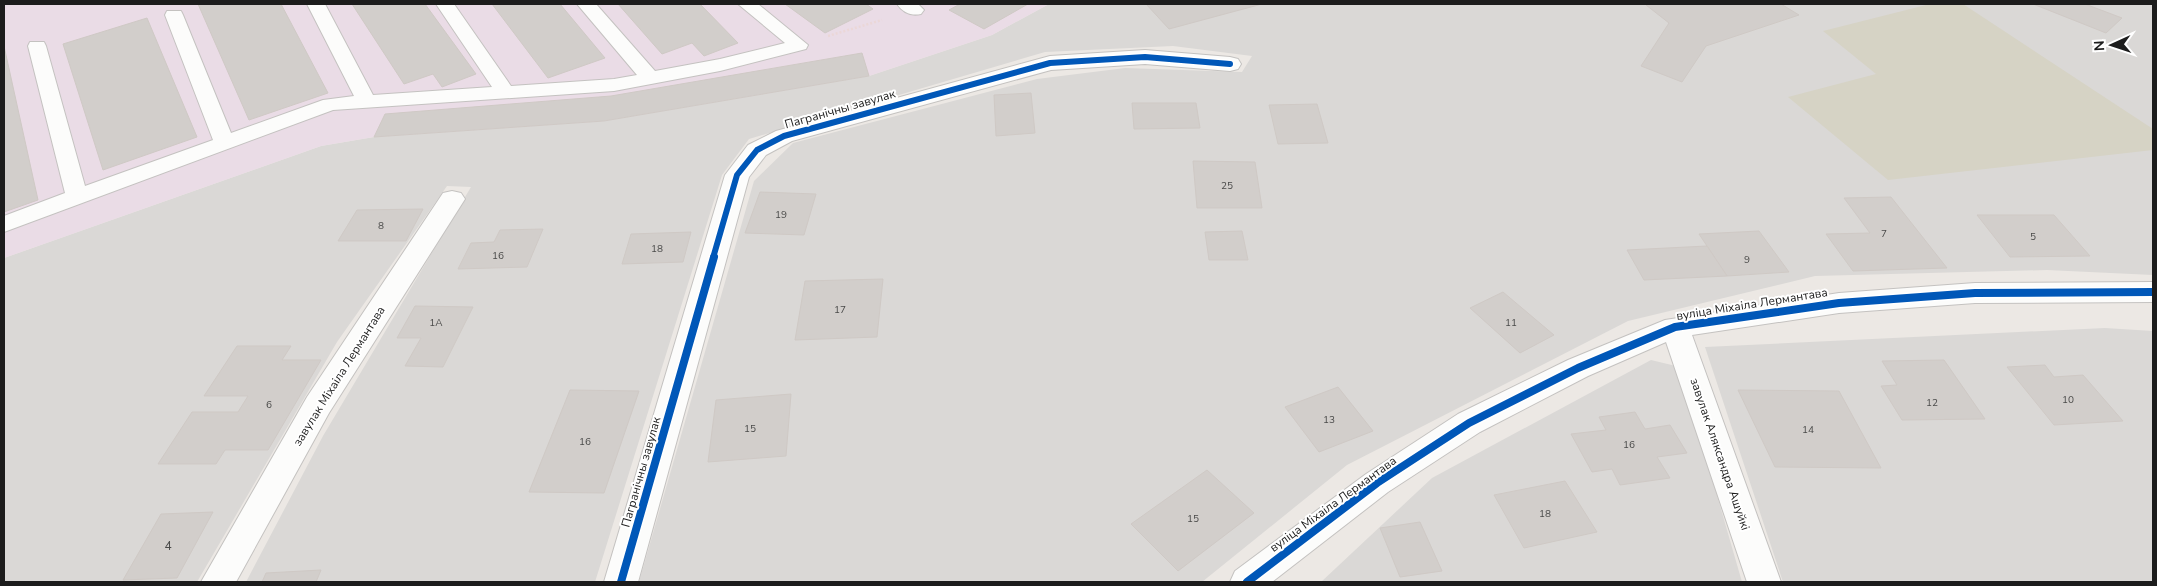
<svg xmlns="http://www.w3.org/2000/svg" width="2157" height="586" viewBox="0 0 2157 586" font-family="'Nunito Sans',sans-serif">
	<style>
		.residential { fill: #dad8d6 }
		.industrial { fill: #eadce6 }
		.construction { fill: #d6d3c5 }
		.building { fill: #d2cecb; stroke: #cfc9c5 }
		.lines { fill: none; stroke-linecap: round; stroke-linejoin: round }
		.lane-casing { stroke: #c4c2c0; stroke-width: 2 }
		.street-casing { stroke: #c4c2c0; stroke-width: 2 }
		.path { stroke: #ebd7d7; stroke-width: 2.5; stroke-dasharray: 2 2; stroke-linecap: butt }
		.lane { fill: #fcfcfb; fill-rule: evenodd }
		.street { fill: #fcfcfb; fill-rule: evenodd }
		.cycleway-far1-casing { stroke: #fff; stroke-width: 9 }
		.cycleway-casing { stroke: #fff; stroke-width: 11 }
		.cycleway-far1 { stroke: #0057b8; stroke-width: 6 }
		.cycleway { stroke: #0057b8; stroke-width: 8 }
		.labels { text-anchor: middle; stroke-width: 4; stroke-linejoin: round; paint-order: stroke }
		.number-label { font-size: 10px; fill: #4a4a49 }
		.street-label { font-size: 12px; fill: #1c1c1c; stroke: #fff }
		.near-number-label { font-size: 12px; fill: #4a4a49 }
	</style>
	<rect width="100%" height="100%" fill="#ece8e4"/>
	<g class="residential">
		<polygon points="1049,4 2153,4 2153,275 2047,270 1815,276 1628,321 1347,465 1202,582 639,582 754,181 793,143 1037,79 1125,68 1242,72 1252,56 1173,46 1045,52 749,139 722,175 595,582 246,582 323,436 471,187 447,186 337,342 197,582 4,582 4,258 321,146 374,137 604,121 869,76 992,35"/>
		<polygon points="2105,328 2153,331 2153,582 1783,582 1705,347"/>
		<polygon points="1651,360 1680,367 1742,582 1321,582 1432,478"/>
	</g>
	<polygon class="industrial" points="4,4 1049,4 992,35 869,76 604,121 374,137 321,146 4,258"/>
	<polygon class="construction" points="1930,4 1963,4 2153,129 2153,150 1888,180 1788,97 1876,74 1823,31"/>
	<g class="building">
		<polygon points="198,4 281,4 328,93 249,120"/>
		<polygon points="352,4 425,4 476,74 442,87 433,74 404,84"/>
		<polygon points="492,4 560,4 605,58 548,78"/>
		<polygon points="618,4 700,4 738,43 704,56 692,43 662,54"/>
		<polygon points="785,4 866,4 873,9 825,33"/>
		<polygon points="960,4 1028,4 984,29 949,10"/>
		<polygon points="1146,4 1262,4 1169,29"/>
		<polygon points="1650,4 1781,4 1799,15 1706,46 1682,82 1641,66 1669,23 1646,5"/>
		<polygon points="2033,4 2085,4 2122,18 2106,33"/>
		<polygon points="147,18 197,137 103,170 63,44"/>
		<polygon points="4,46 38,200 4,212"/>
		<polygon points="862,53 869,76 604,121 374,137 385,114 611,96"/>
		<polygon points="1031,93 1035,133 996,136 994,95"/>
		<polygon points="1132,103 1196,103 1200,128 1134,129"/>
		<polygon points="1317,104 1328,143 1278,144 1269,105"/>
		<polygon points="1193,161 1255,162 1262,208 1197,208"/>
		<polygon points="760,192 816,194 804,235 745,233"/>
		<polygon points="1891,197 1947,268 1853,271 1826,234 1870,233 1844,198"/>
		<polygon points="423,209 406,241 338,241 357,210"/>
		<polygon points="1977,215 2054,215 2090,256 2010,257"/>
		<polygon points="543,229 527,267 458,269 471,243 494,242 500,230"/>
		<polygon points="1242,231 1248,260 1209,260 1205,232"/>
		<polygon points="1759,231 1789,272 1727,276 1699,234"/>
		<polygon points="691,232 683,262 622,264 631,234"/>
		<polygon points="1707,246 1727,276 1644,280 1627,250"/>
		<polygon points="883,279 877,337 795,340 805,281"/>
		<polygon points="1503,292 1554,335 1520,353 1470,308"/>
		<polygon points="415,306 473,307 443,367 405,366 421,338 397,338"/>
		<polygon points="237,346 291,346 282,360 321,360 268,450 225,450 216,464 158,464 192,412 238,412 248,396 204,396"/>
		<polygon points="1944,360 1985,419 1902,420 1881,386 1897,385 1882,361"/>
		<polygon points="2045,365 2054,377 2083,375 2123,421 2054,425 2007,367"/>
		<polygon points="1338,387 1373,431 1319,452 1285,407"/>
		<polygon points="570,390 639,391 604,493 529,492"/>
		<polygon points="1738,390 1839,391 1881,468 1775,467"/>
		<polygon points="791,394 786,456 708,462 716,400"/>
		<polygon points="1635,412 1645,429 1670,425 1687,453 1657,457 1670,478 1620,485 1612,469 1592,472 1571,434 1606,430 1599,417"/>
		<polygon points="1207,470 1254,513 1178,571 1131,524"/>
		<polygon points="1565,481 1597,532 1524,548 1494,495"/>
		<polygon points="213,512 177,578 123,580 161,514"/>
		<polygon points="1420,522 1442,571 1400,577 1380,528"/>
		<polygon points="321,570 316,582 262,582 266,573"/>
	</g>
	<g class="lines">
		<defs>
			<g id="lane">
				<polygon points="307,4 325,4 373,95 492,87 436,4 454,4 511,86 614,79 637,75 577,4 596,4 655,71 720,59 785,43 738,4 758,4 808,45 806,49 720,71 614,91 333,110 4,232 4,216 65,193 28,46 30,42 44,42 46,46 85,186 213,140 165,15 167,11 181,11 183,15 231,133 323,100 354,96"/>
				<path d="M897 4H918L924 10 921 14C912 16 903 13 897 4Z"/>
			</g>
			<g id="street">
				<polygon points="1145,50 1230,57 1238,59 1241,64 1238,69 1230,71 1145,64 1051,70 792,141 766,155 749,177 638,582 604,582 725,175 748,145 776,131 1050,56"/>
				<polygon points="452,191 461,193 465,199 329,413 236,582 201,582 307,397 443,193"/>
				<polygon points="2153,282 2153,302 1975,303 1839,313 1692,335 1781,582 1747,582 1666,342 1588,376 1480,432 1388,492 1272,582 1230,582 1235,571 1366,474 1458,414 1568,360 1665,320 1839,293 1975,283"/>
			</g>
		</defs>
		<use href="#lane" class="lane-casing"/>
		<use href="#street" class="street-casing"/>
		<polyline class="path" points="828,36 882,20"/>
		<use href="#lane" class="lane"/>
		<use href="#street" class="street"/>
		<defs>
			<polyline id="cycleway-far1" points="713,258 737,175 757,150 784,136 1050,63 1145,57 1230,64"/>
			<g id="cycleway">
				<polyline points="621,582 714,257"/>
				<polyline points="1247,582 1377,483 1469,423 1578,368 1675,327 1839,303 1975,293 2153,292"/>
			</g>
		</defs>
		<use href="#cycleway-far1" class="cycleway-far1-casing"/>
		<use href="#cycleway" class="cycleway-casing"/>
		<use href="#cycleway-far1" class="cycleway-far1"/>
		<use href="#cycleway" class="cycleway"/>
	</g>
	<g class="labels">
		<g class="number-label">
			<text x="1227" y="189">25</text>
			<text x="781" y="218">19</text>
			<text x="381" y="229">8</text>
			<text x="1884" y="237">7</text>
			<text x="2033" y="240">5</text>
			<text x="657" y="252">18</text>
			<text x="498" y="259">16</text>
			<text x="1747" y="263">9</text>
			<text x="840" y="313">17</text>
			<text x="436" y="326">1А</text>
			<text x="1511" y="326">11</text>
			<text x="2068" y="403">10</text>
			<text x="1932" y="406">12</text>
			<text x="269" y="408">6</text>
			<text x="1329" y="423">13</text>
			<text x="750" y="432">15</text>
			<text x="1808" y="433">14</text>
			<text x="585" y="445">16</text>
			<text x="1629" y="448">16</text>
			<text x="1545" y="517">18</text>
			<text x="1193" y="522">15</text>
		</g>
		<g class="street-label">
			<text transform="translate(840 109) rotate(-16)" y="4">Пагранічны завулак</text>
			<text transform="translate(1752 304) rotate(-9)" y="4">вуліца Міхаіла Лермантава</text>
			<text transform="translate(339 376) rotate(-58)" y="4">завулак Міхаіла Лермантава</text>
			<text transform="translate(1720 454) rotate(71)" y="4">завулак Аляксандра Ашуйкі</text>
			<text transform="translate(641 472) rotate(-74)" y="4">Пагранічны завулак</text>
			<text transform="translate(1333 504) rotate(-36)" y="4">вуліца Міхаіла Лермантава</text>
		</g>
		<g class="near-number-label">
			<text x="168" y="550">4</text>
		</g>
	</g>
	<rect width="2157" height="586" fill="none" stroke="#1c1c1c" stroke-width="10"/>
	<g transform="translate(2112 45) rotate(267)" stroke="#ffffff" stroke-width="4" paint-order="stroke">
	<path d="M0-4L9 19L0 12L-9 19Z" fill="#1c1c1c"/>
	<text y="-8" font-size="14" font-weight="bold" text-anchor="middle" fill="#1c1c1c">N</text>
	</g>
</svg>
